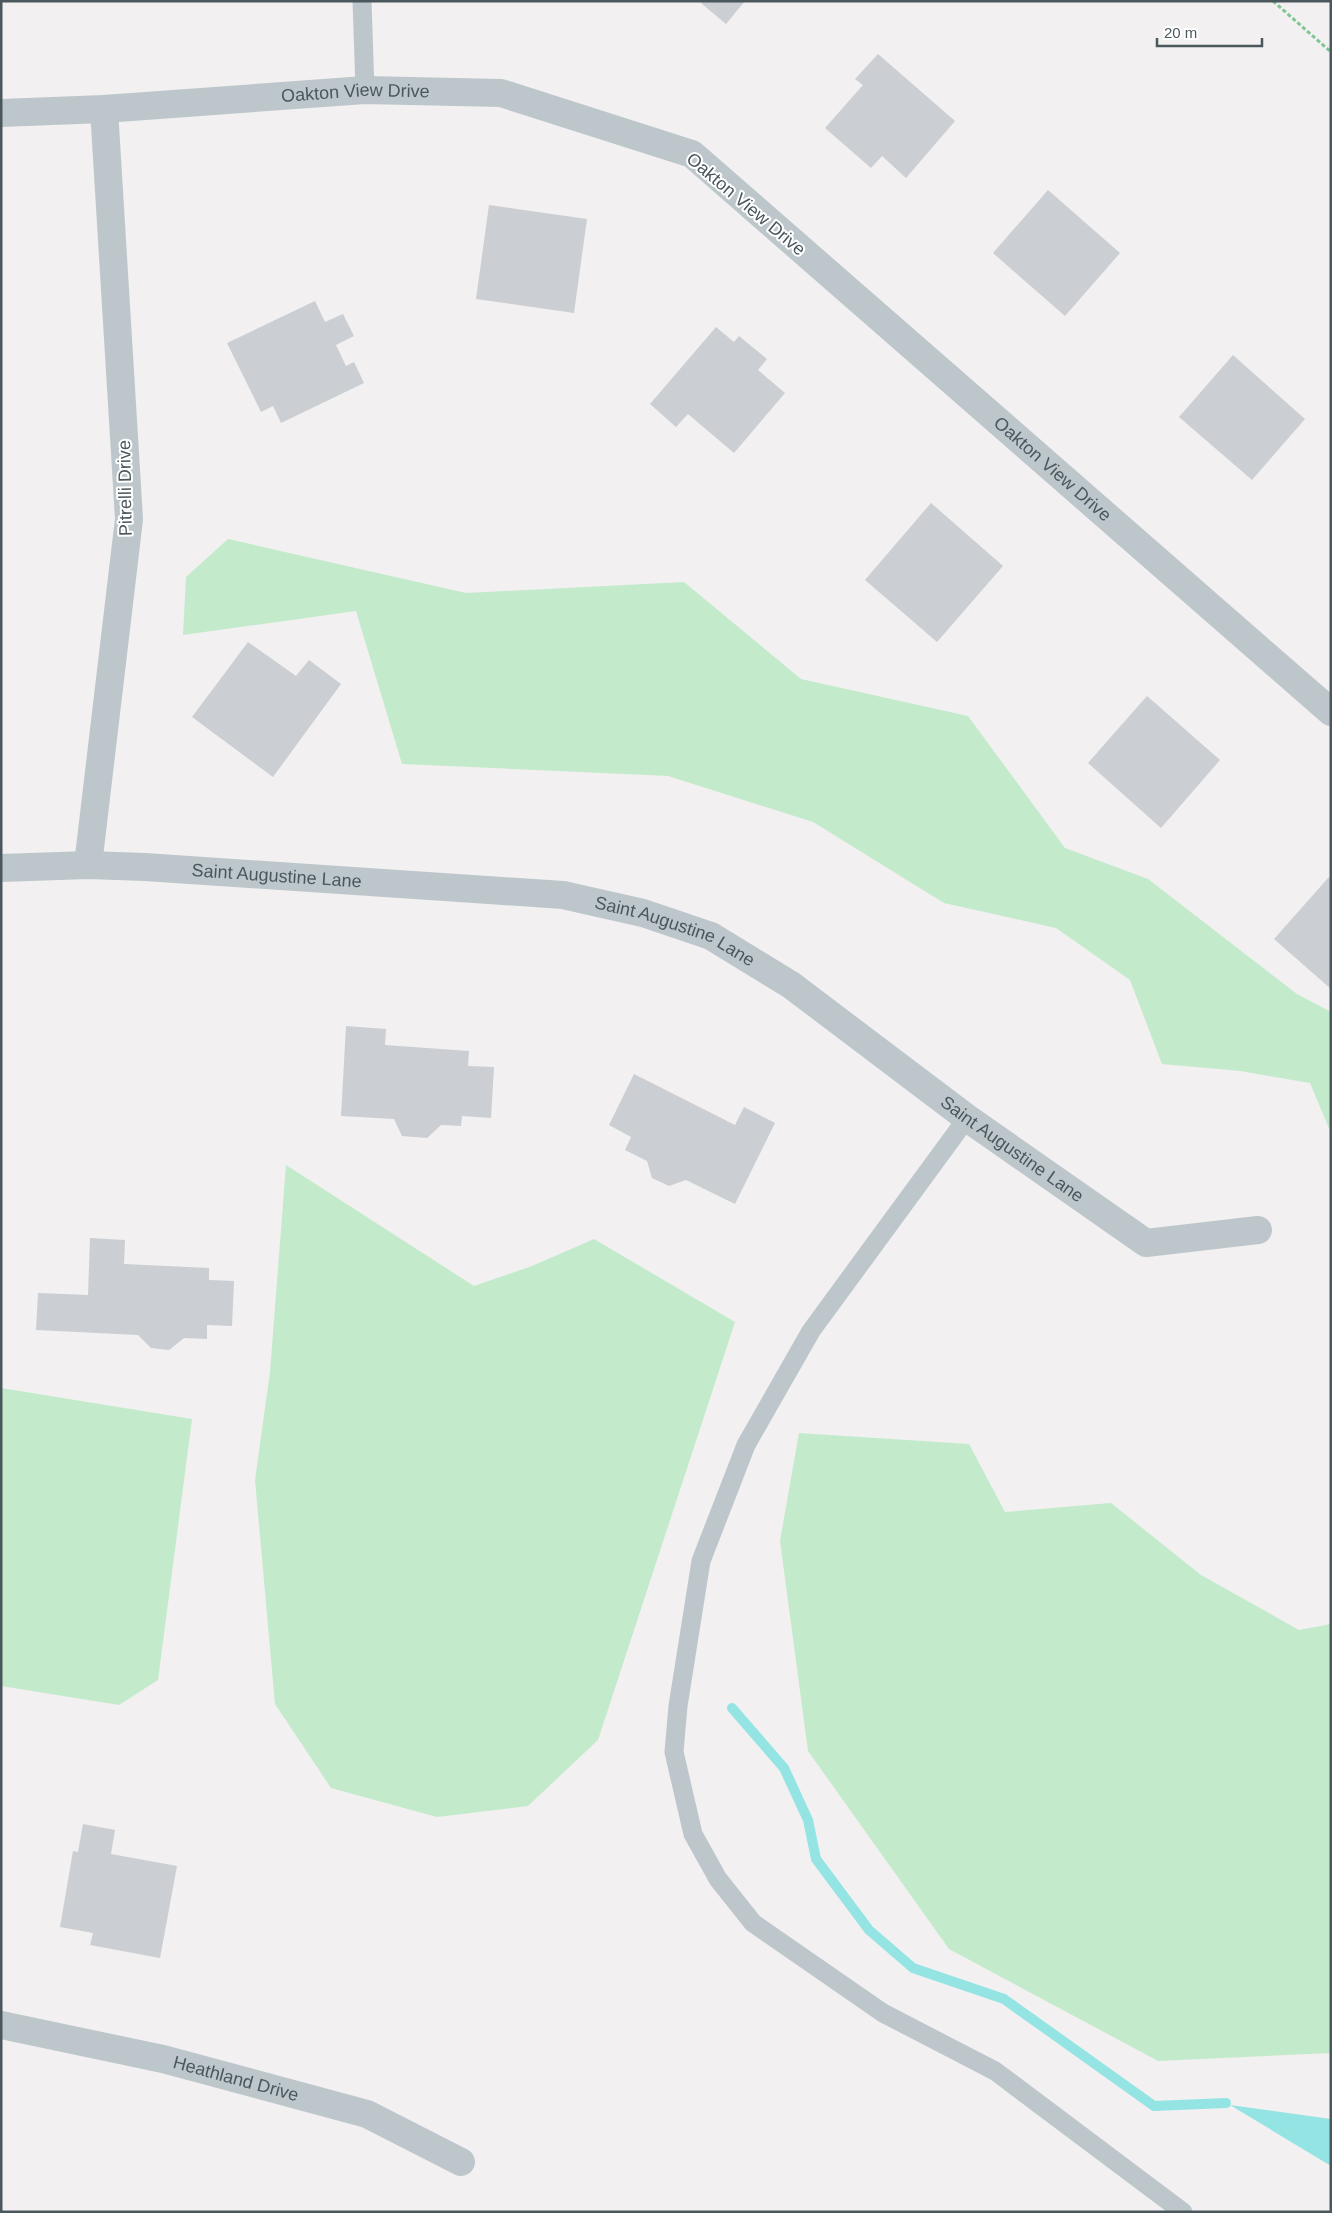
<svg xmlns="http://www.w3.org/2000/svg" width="1332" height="2213" viewBox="0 0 1332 2213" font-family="Arial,sans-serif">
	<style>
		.green { fill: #c3ebcb }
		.water { fill: #95e4e4 }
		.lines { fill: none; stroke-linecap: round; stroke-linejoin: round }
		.stream { stroke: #95e4e4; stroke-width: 10 }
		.building { fill: #cbced2 }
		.path { stroke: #7fc694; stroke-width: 3; stroke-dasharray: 4 2.5; stroke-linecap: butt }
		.lane { stroke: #bdc7cb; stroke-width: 19 }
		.street { stroke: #bdc7cb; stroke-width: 28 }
		.labels { text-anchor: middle; stroke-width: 4; stroke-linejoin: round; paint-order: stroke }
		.street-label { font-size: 18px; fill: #4a575c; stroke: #fff }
	</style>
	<rect width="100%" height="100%" fill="#f2f0f1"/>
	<g class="green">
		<polygon points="228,539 466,593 684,582 801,679 968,716 1065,848 1148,879 1297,994 1331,1012 1331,1133 1310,1083 1240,1071 1162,1064 1130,980 1056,928 944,903 813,822 668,776 402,764 356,611 183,635 186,577"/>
		<polygon points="286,1165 474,1286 532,1266 594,1239 735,1322 598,1740 528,1806 437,1817 331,1788 275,1704 255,1480 270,1372"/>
		<polygon points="1,1388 192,1419 158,1680 119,1705 1,1686"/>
		<polygon points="799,1433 969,1444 1005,1512 1111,1503 1201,1575 1299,1630 1331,1624 1331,2053 1158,2061 949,1949 808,1751 780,1541"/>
	</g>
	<polygon class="water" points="1230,2105 1331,2119 1331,2166"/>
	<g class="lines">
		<polyline class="stream" points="732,1708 784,1768 808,1820 816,1859 869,1930 913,1968 1004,1999 1154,2106 1226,2103"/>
	</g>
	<g class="building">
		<polygon points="702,1 745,1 726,24 701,3"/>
		<polygon points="878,54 955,121 906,178 882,156 871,168 825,128 863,85 855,79"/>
		<polygon points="1048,190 1120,253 1065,316 993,253"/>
		<polygon points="489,205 587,219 574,313 476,299"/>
		<polygon points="315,301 325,322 343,314 354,336 336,345 346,366 354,362 364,383 281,423 273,406 261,412 227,343"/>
		<polygon points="716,327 734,342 739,336 767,359 758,370 785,393 734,453 688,414 676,427 650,404"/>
		<polygon points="1233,355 1305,419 1252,480 1179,417"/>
		<polygon points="931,503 1003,566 937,642 865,580"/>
		<polygon points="248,642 296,676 309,660 341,684 273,777 192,717"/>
		<polygon points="1147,696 1220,760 1161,828 1088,763"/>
		<polygon points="1329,877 1331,879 1331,989 1274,939"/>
		<polygon points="346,1026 386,1029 385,1045 469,1051 468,1066 494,1067 491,1118 462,1116 461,1126 441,1125 427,1138 402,1136 394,1119 341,1116"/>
		<polygon points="634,1074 735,1125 744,1107 775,1123 735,1204 686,1180 669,1186 652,1178 647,1161 625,1150 631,1137 609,1125"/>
		<polygon points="90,1238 125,1240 124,1264 209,1268 209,1280 234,1281 232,1326 207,1325 207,1339 184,1338 169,1350 151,1348 138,1335 36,1330 38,1293 88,1295"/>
		<polygon points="83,1824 115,1830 111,1854 177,1866 160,1958 90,1945 93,1933 60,1927 73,1851 78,1852"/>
	</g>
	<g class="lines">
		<polyline class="path" points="1273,1 1331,52"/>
		<g class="lane">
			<polyline points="362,1 365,90"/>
			<polyline points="967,1118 811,1331 746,1445 701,1561 678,1706 674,1752 693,1834 718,1879 753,1923 883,2013 995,2071 1183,2212"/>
		</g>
		<g class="street">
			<path id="s1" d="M1 113 104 109 365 90 501 93 692 154 1331 712"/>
			<polyline points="88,865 129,519 104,109"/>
			<path id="s2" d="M1 868 88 865 145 867 563 895 643 913 711 936 791 985 967 1118 1146 1243 1258 1230"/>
			<path id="s3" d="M1 2025 163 2059 367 2114 461 2162"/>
		</g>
	</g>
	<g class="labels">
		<g class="street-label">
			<text dy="6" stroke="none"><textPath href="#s1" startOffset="355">Oakton View Drive</textPath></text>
			<text transform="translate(746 204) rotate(40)" y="6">Oakton View Drive</text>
			<text dy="6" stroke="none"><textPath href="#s1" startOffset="1180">Oakton View Drive</textPath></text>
			<text transform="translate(125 488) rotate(-91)" y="6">Pitrelli Drive</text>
			<text dy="6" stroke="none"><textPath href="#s2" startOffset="276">Saint Augustine Lane</textPath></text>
			<text dy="6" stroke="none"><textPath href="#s2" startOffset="681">Saint Augustine Lane</textPath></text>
			<text dy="6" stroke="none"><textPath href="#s2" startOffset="1086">Saint Augustine Lane</textPath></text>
			<text dy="6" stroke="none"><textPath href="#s3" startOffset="241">Heathland Drive</textPath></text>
		</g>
	</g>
	<rect width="1332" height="2213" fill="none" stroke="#4a575c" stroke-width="5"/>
	<path d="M1157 38v8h105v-8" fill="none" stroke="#4a575c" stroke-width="2.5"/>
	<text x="1164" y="38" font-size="15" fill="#4a575c" stroke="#ffffff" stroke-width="4" paint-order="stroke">20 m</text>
</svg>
